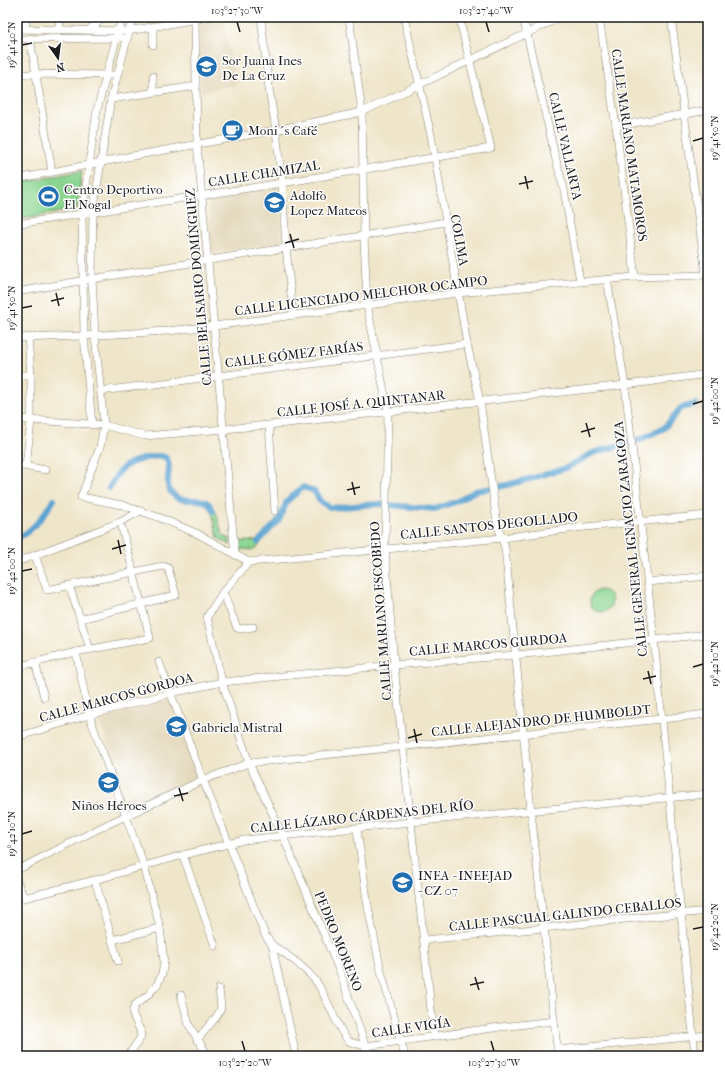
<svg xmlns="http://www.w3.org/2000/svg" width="725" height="1073" viewBox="0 0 725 1073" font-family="'IM FELL French Canon',serif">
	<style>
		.built { fill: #e2d6b7 }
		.green { fill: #8bd591; stroke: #547856 }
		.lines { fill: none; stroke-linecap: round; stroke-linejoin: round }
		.canal { stroke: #5aa2d0; stroke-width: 6 }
		.minor-casing { stroke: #868072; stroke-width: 8 }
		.minor { stroke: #fff; stroke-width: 7 }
		.ticks { fill: none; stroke: #1c1c1c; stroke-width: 1.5 }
		.labels { text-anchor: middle; stroke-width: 3; stroke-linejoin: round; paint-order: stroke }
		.poi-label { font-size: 13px; fill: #1c1c1c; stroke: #fff; text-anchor: start }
		.street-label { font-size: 13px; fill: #1c1c1c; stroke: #fff }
		.neatline { fill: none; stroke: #1c1c1c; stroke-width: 1.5 }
		.ticks-label { font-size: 10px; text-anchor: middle; fill: #1c1c1c }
	</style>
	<rect width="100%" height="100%" fill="#fff"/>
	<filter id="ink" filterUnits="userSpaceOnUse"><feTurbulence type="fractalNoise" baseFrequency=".025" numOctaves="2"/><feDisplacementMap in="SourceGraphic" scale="8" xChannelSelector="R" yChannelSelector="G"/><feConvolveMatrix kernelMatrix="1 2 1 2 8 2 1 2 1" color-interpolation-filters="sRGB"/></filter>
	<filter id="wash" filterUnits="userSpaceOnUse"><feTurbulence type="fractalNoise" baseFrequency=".012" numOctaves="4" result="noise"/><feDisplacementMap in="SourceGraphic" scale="16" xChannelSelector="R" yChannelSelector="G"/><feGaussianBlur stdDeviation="0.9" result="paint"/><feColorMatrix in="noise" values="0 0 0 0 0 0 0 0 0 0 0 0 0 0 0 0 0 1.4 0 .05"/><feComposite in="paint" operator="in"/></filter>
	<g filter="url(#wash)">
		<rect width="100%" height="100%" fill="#efe5c9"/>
		<g class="built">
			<polygon points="224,21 236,85 201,92 199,25"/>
			<polygon points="278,186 282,242 212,253 208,197"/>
			<polygon points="698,402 708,405 708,414 696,410"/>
			<polygon points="168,697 198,776 132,806 98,718"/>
		</g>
		<g class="green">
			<polygon points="82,171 77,209 17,220 17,183"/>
			<polygon points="216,511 222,534 227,538 230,538 230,545 218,538 212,513"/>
			<polygon points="258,540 261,543 254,550 239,549 237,542"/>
			<circle cx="601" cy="601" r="11"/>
		</g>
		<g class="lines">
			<g class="canal">
				<path d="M109 488C113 481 117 473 123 468 128 462 160 452 166 458 175 469 159 485 176 497 188 505 206 492 213 511"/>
				<path d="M17 538C34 531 44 514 54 500"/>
				<polyline points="258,542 279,520 287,501 303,487 314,491 321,502 331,508 377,504 435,509 458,501 475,491 503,486 533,478 566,468 593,453 641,439 664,428 681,408 696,404"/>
			</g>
		</g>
	</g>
	<g filter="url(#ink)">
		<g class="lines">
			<defs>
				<g id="minor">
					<polyline points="133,17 111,99 93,212 92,278 95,335 104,425 100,447 81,497 122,505 158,517 198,534 249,562 502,538 575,528 708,515"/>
					<polyline points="195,17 197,144 235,555"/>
					<polyline points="261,17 269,89 276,130 282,183 286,247 293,315"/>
					<polyline points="349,17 362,112 364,236 367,305 388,411 385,549 394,665 434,1037"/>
					<polyline points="404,17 431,135 467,344 480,401 497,523 505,548 531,811 558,1056"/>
					<polyline points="523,17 555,156 564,190 580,281"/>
					<polyline points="599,17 616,126 635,277"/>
					<polyline points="671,17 706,275"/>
					<polyline points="153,27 153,45"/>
					<polyline points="17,29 128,31 209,17"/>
					<polyline points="25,29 26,17"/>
					<polyline points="59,30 60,17"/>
					<polyline points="89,30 104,17"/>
					<polyline points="30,38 52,172"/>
					<polyline points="17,39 126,38"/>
					<polyline points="17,74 116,75"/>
					<polyline points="153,76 153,92"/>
					<polyline points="111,99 196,86"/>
					<polyline points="616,126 708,110"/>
					<polyline points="17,179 127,157 276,130 362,112 561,17"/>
					<polyline points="17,224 282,183 491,148 459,17"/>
					<polyline points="607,279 625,385 654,640 695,1056"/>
					<path d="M17 292C159 266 303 247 445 222"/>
					<polyline points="17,338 84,336 167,331 214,326 457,293 635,277 708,275"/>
					<polyline points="17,375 31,375"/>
					<polyline points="101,391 467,344"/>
					<polyline points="17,419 104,425 145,436 269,425 625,385 708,374"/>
					<polyline points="92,425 84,336 82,214 97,110 122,17"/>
					<polyline points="269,425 275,511"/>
					<polyline points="17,465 46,470"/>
					<polyline points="26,466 31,421 31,375 28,337"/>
					<polyline points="35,555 47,590 163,566 168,568 176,595 80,619"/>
					<polyline points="17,562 120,522 141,511"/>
					<polyline points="249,562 223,592 207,617 222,682 249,763 283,836 341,975 369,1056"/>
					<polyline points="647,582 708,576"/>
					<polyline points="69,585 90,649"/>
					<polyline points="223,592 237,628 240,629 253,627"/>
					<polyline points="76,652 89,715 144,866 160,928 164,962 162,974 157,985 148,995 135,1005 133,1010 133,1015 140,1030 141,1037 128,1056"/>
					<polyline points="35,662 44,697"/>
					<polyline points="159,662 203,780 229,844 265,935 272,945 296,1056"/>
					<polyline points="17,667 76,652 150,638 122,528"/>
					<polyline points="17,737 89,715 171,693 222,682 394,665 516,655 708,634"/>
					<polyline points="357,829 368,907 381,971 405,1056"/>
					<polyline points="183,855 215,946"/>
					<polyline points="17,870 106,825 203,780 249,763 708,714"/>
					<polyline points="95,880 118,961"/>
					<polyline points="17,881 24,898 95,880 183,855 244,840 411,822 708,794"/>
					<polyline points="112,940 160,928"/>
					<polyline points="424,940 544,928 605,921 708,911"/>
					<path d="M272 945C288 955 302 965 315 980 326 993 339 1034 349 1041 353 1044 361 1044 366 1046L500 1027 554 1021"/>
					<polyline points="181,995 189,1025 208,1056"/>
					<polyline points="197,1040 217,1016 221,1008 219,989"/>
					<polyline points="557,1050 708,1035"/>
				</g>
			</defs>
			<use href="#minor" class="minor-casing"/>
			<use href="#minor" class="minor"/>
		</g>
	</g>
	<path class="ticks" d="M237 22 240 32M486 22 489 32M22 45 32 43M693 141 703 138M525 176 528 189M519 184 533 181M290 234 294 248M285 243 299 239M56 293 59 306M51 301 64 298M22 308 32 306M693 404 703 401M586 423 590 437M581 432 595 428M352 482 355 495M347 490 360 487M118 540 121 554M112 549 126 545M22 571 32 569M693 667 703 664M648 671 651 684M643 679 656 676M414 729 417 743M408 738 422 734M179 788 183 801M174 796 188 793M22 834 32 831M693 929 703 927M475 977 479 990M470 985 484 982M242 1041 245 1051M491 1041 494 1051"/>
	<defs>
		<symbol id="school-disc" viewBox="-11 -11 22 22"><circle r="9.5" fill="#1f6fb2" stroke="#fff"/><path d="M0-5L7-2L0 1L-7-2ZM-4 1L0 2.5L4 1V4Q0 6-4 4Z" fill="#fff"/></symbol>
		<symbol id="cafe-disc" viewBox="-11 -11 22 22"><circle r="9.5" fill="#1f6fb2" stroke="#fff"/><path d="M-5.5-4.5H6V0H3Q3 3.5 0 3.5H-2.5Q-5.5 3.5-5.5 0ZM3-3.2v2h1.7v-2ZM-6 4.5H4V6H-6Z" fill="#fff"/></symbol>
		<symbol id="stadium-disc" viewBox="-11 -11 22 22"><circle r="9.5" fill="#1f6fb2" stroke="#fff"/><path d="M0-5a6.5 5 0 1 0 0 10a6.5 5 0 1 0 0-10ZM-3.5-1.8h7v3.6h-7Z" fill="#fff"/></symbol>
	</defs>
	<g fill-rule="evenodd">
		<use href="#school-disc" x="194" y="54" width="25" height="25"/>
		<use href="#cafe-disc" x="220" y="118" width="25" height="25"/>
		<use href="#stadium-disc" x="36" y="184" width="25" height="25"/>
		<use href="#school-disc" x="262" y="190" width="25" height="25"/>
		<use href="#school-disc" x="164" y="714" width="25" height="25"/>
		<use href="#school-disc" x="96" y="770" width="25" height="25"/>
		<use href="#school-disc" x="390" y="870" width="25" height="25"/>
	</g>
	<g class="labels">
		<g class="poi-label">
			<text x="222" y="65">Sor Juana Ines<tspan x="222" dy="15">De La Cruz</tspan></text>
			<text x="248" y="135">Moni´s Café</text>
			<text x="64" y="194">Centro Deportivo<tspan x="64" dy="15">El Nogal</tspan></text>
			<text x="290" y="200">Adolfo<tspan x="290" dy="15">Lopez Mateos</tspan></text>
			<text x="192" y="732">Gabriela Mistral</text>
			<text x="109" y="810" text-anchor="middle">Niños Héroes</text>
			<text x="418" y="880">INEA - INEEJAD<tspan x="418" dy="15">- CZ 07</tspan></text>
		</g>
		<g class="street-label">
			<text transform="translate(630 145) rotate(82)" y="5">CALLE MARIANO MATAMOROS</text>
			<text transform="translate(566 146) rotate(77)" y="5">CALLE VALLARTA</text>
			<text transform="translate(264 173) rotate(-9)" y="5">CALLE CHAMIZAL</text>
			<text transform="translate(460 240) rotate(80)" y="5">COLIMA</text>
			<text transform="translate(198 287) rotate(-95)" y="5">CALLE BELISARIO DOMÍNGUEZ</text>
			<text transform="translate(361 295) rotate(-7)" y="5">CALLE LICENCIADO MELCHOR OCAMPO</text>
			<text transform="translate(294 354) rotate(-7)" y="5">CALLE GÓMEZ FARÍAS</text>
			<text transform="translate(361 403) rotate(-6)" y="5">CALLE JOSÉ A. QUINTANAR</text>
			<text transform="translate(489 525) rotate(-6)" y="5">CALLE SANTOS DEGOLLADO</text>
			<text transform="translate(630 539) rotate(-96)" y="5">CALLE GENERAL IGNACIO ZARAGOZA</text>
			<text transform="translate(380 611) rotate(-94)" y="5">CALLE MARIANO ESCOBEDO</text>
			<text transform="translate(488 644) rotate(-5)" y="5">CALLE MARCOS GURDOA</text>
			<text transform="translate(116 697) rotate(-15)" y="5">CALLE MARCOS GORDOA</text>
			<text transform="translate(541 720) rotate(-6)" y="5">CALLE ALEJANDRO DE HUMBOLDT</text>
			<text transform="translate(362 816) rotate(-6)" y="5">CALLE LÁZARO CÁRDENAS DEL RÍO</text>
			<text transform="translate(565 914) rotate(-6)" y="5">CALLE PASCUAL GALINDO CEBALLOS</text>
			<text transform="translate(339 941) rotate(68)" y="5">PEDRO MORENO</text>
			<text transform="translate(411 1027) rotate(-8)" y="5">CALLE VIGÍA</text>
		</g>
	</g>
	<rect width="725" height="1073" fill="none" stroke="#fff" stroke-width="44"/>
	<g transform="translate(58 58) rotate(166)" stroke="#ffffff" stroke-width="3" paint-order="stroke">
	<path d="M0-3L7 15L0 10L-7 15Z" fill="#1c1c1c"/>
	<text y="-6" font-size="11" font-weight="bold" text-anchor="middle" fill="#1c1c1c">N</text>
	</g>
	<rect x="22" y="22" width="681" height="1029" class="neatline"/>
	<g class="ticks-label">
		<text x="237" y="14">103°27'30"W</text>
		<text x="486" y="14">103°27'40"W</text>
		<text transform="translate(11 45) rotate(-90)" y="4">19°41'40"N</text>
		<text transform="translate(714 138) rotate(-90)" y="4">19°41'50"N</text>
		<text transform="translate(11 308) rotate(-90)" y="4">19°41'50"N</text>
		<text transform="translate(714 401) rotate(-90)" y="4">19°42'00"N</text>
		<text transform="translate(11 571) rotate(-90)" y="4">19°42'00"N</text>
		<text transform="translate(714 664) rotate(-90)" y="4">19°42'10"N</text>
		<text transform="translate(11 834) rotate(-90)" y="4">19°42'10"N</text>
		<text transform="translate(714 927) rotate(-90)" y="4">19°42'20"N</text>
		<text x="245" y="1066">103°27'20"W</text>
		<text x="494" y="1066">103°27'30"W</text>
	</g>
</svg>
